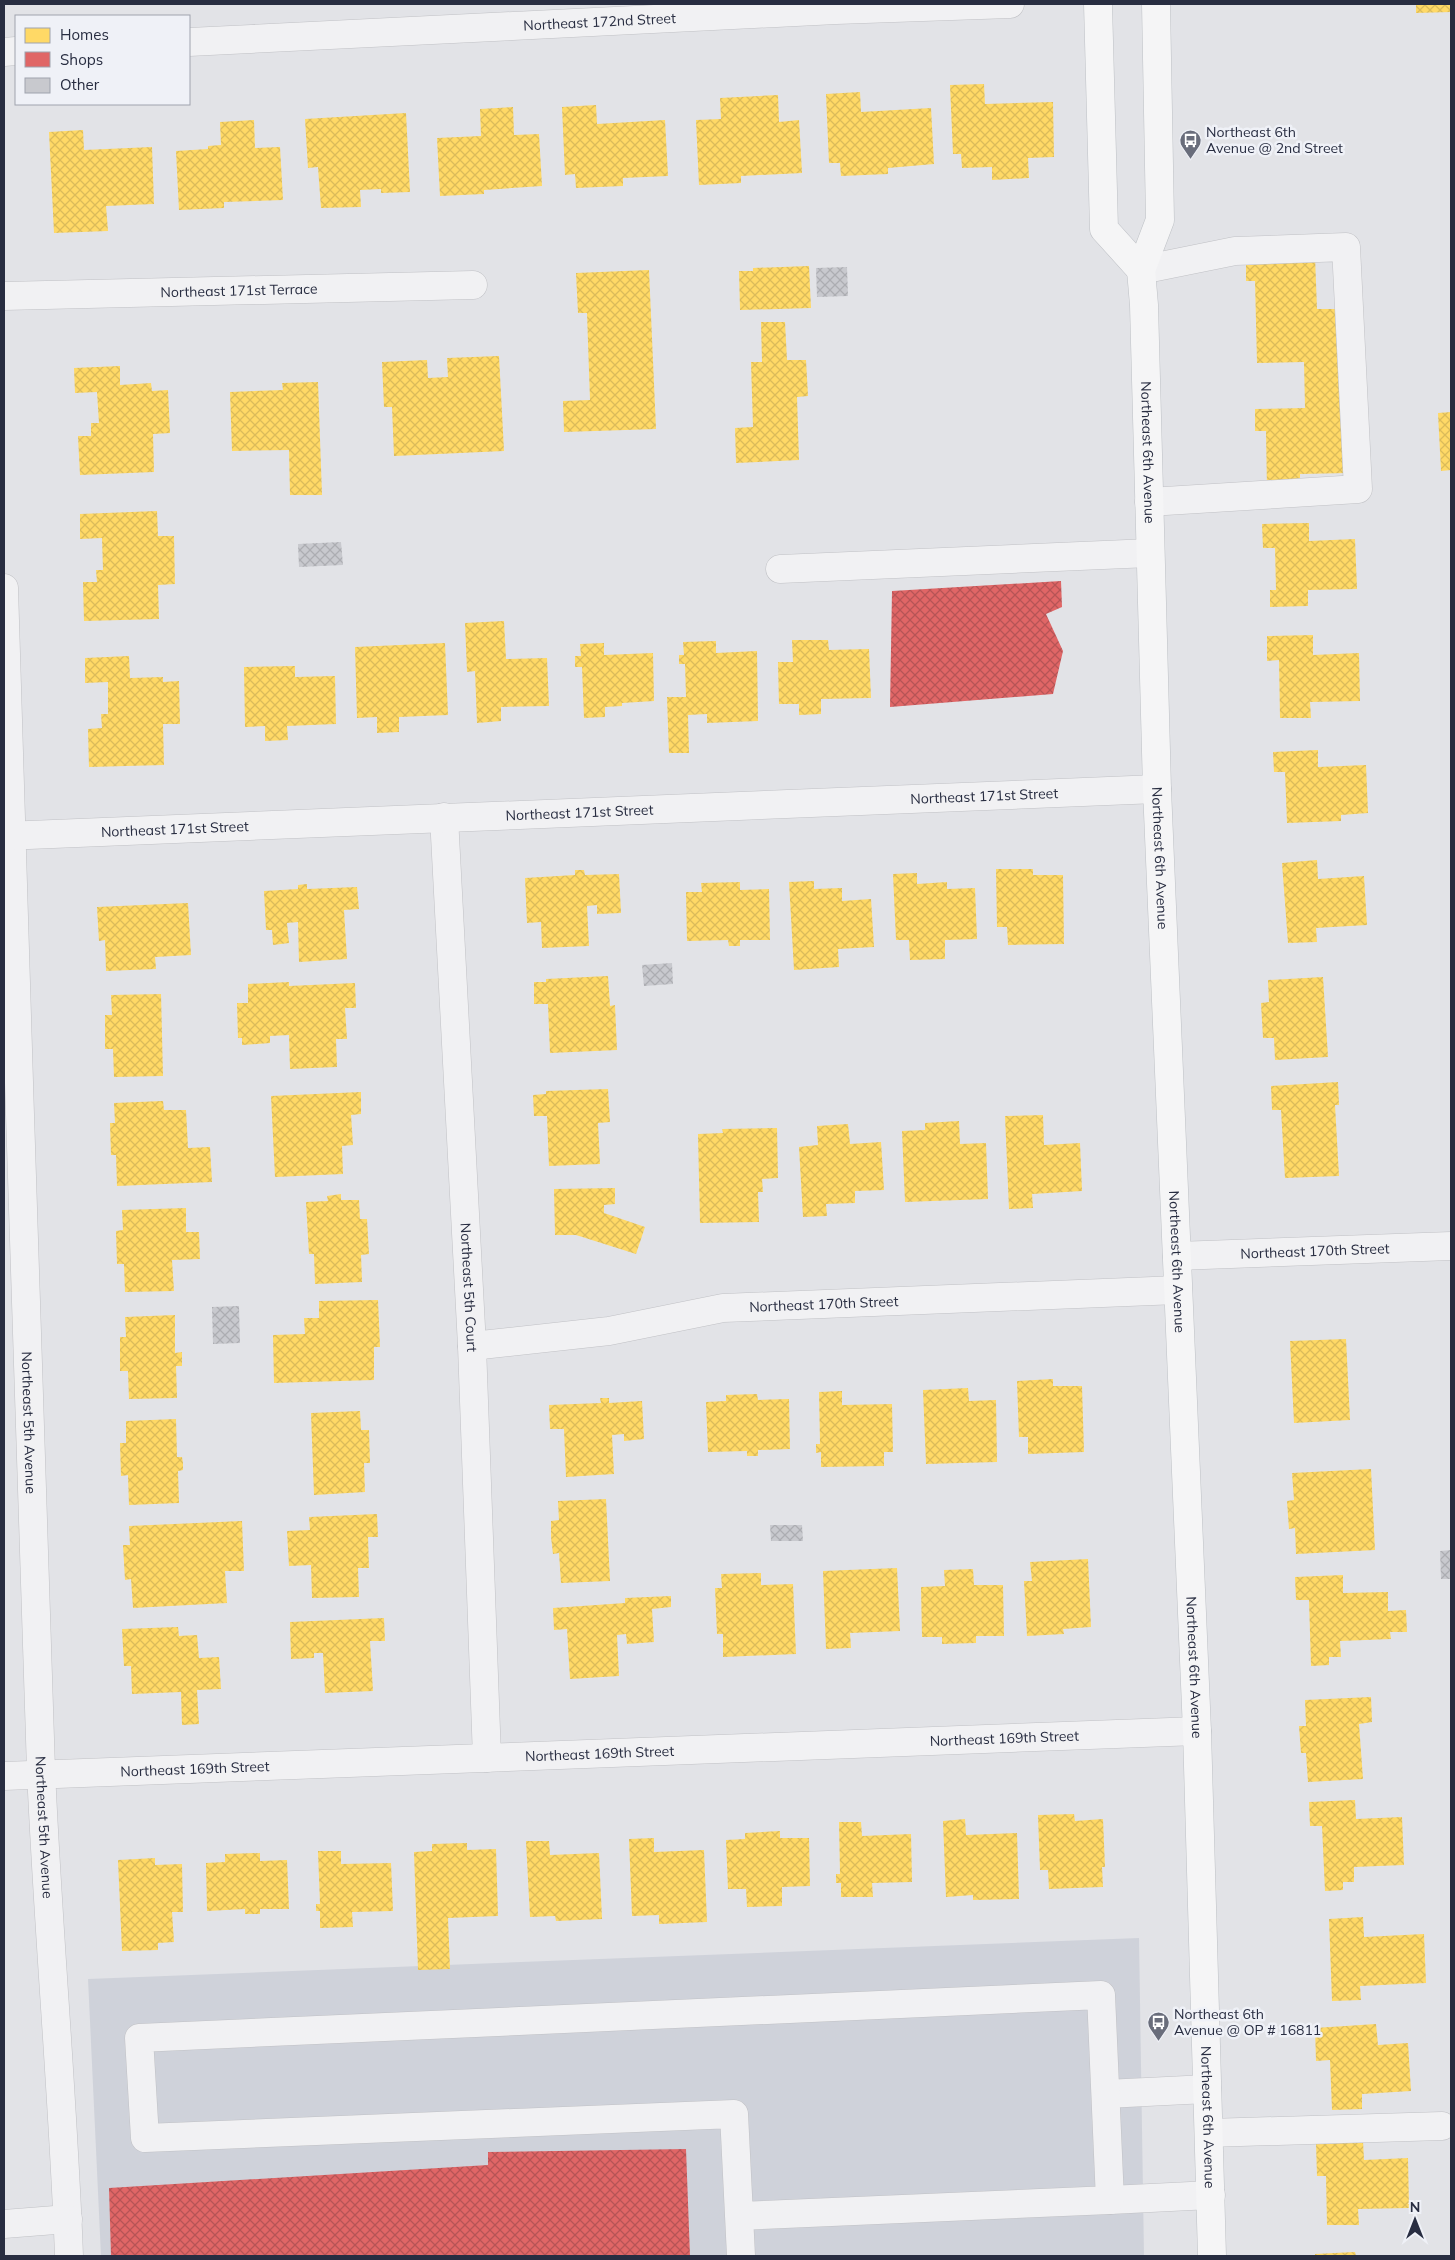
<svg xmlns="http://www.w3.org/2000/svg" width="1455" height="2260" viewBox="0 0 1455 2260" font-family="Mulish,sans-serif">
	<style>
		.built { fill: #cfd2da }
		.homes { fill: url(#homes-cross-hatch) }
		.shops { fill: url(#shops-cross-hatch) }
		.building { fill: url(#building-cross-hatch) }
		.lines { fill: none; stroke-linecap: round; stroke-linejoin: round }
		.minor-casing { stroke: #c0c1c5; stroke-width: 29 }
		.major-casing { stroke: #bdc0c5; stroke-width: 29 }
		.minor { stroke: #f1f1f3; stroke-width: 28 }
		.major { stroke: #f5f5f6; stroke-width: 28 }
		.labels { text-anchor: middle; stroke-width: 5; stroke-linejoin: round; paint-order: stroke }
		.street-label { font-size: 14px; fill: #282d41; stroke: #eff1f7 }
		.poi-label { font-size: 14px; fill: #282d41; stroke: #eff1f7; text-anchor: start }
	</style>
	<defs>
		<pattern id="homes-cross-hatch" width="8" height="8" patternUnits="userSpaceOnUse" patternTransform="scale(1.25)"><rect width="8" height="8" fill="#ffd966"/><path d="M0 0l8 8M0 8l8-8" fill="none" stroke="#dbbb5a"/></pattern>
		<pattern id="shops-cross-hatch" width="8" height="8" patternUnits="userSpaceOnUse" patternTransform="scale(1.25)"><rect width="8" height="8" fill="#e06666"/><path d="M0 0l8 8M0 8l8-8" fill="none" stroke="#b65456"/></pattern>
		<pattern id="building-cross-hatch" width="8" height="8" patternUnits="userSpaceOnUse" patternTransform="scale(1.25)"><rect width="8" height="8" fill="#c8c9ce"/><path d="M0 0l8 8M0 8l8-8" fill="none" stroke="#acadb2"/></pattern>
	</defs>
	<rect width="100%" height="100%" fill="#e2e3e7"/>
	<polygon class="built" points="1139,1938 1144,2256 101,2256 88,1979"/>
	<g class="homes">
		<polygon points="1416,4 1451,4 1451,12 1416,13"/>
		<polygon points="984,84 985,104 1053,102 1054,157 1028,158 1029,178 992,180 992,167 962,168 961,154 953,154 950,85"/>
		<polygon points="860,92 861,112 931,108 934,164 888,168 888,174 841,176 840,163 829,163 826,94"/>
		<polygon points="778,95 779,122 799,120 802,173 741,176 741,183 699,185 696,120 721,119 720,98"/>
		<polygon points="596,105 597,124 665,120 668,176 623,178 623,186 576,188 575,174 565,175 562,107"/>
		<polygon points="513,107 514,135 539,134 542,186 484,190 484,194 440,196 437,138 481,136 480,109"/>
		<polygon points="406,113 410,192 381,193 381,189 360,190 361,207 321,208 318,167 308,168 305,119"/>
		<polygon points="254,120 255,148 280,147 283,200 224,202 224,208 179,210 176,151 208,149 208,146 221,145 220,122"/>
		<polygon points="83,130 84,150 152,147 154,204 106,206 108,231 54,233 49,132"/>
		<polygon points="1315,256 1317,309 1338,309 1341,421 1347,421 1348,473 1300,474 1300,489 1267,490 1266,431 1255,431 1255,409 1305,408 1304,362 1257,363 1255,281 1246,281 1246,258"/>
		<polygon points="809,266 811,308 740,310 739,271 753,271 753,268"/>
		<polygon points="649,270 656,429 564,432 563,401 590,400 587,313 578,313 576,273"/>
		<polygon points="761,322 785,322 787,360 806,360 808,396 797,397 799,460 736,463 735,428 753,427 751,362 762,362"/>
		<polygon points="499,356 504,451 394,456 392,407 384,407 382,362 427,360 428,378 448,377 447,358"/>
		<polygon points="120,366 120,385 151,383 152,391 168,390 170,433 153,434 154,472 80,475 78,436 91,436 91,423 99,423 97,392 75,393 74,368"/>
		<polygon points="318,382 322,495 290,495 289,450 232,451 230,392 283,390 282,383"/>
		<polygon points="1451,412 1451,470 1441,471 1438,413"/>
		<polygon points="157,511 158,536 174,536 175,584 158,585 159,619 84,621 83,582 97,582 96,570 103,570 102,538 80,539 80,514"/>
		<polygon points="1309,523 1309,541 1355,539 1357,589 1308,590 1308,606 1270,607 1270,590 1276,590 1275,548 1263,548 1262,524"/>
		<polygon points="504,621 506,659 547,658 549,706 501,707 501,721 477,723 475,671 467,672 465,623"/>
		<polygon points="1313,635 1313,655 1359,653 1360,701 1310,702 1311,718 1280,718 1279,660 1267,661 1267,636"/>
		<polygon points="792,640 828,640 829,650 869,649 871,698 821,699 821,714 799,715 799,704 779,704 778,662 793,662"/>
		<polygon points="716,641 716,653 757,651 758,721 707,723 707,714 688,715 689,753 669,753 667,697 686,697 685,664 679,664 679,655 684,655 683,642"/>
		<polygon points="445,643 448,715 399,717 399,732 377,733 377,717 357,718 355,647"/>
		<polygon points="604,643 604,655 653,653 654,701 622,703 622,706 605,707 605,717 584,718 582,667 575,667 575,656 581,656 580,644"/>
		<polygon points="129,656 130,678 163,677 163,682 179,681 180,724 163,724 164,765 89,767 88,729 102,728 101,714 108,714 108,682 85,683 85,658"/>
		<polygon points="295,666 295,677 335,676 336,724 287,726 288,740 265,741 265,726 245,727 244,667"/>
		<polygon points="1318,750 1318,767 1366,765 1368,813 1341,815 1341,821 1287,823 1285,772 1274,772 1273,752"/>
		<polygon points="1317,860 1318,879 1364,876 1367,925 1316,928 1317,942 1288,943 1282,863"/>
		<polygon points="996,869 1033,869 1033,875 1063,875 1064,944 1008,945 1007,927 997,927"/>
		<polygon points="575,870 584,870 585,875 619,874 621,913 597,914 597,905 587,906 589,946 542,948 541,922 527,923 525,878 575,875"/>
		<polygon points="917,873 917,884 947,882 947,889 975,888 977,939 945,940 945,959 910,960 909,940 896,940 893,874"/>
		<polygon points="814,881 814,889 842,888 842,901 871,899 874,947 838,949 839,967 794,970 789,882"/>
		<polygon points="740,882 740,890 769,889 770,940 740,940 740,946 729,946 728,940 687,941 686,892 702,892 701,883"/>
		<polygon points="307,884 307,889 357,887 359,909 344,910 347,959 299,962 298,922 287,923 289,943 273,945 272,930 266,930 264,891 298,889 298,885"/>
		<polygon points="188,903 191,955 155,957 156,969 106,971 105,940 99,941 97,907"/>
		<polygon points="608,976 610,1006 615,1005 617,1050 550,1053 548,1004 534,1004 534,982 546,982 546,979"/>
		<polygon points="1323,977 1328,1057 1275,1060 1274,1038 1263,1038 1261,1003 1269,1002 1268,980"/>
		<polygon points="289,982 289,986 355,983 356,1008 345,1008 347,1039 336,1039 337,1067 290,1069 289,1035 270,1036 270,1043 242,1045 242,1038 238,1038 237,1003 248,1003 248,984"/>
		<polygon points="161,994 163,1076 114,1077 113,1049 105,1049 105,1015 112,1015 111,995"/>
		<polygon points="1338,1082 1339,1105 1335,1105 1339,1176 1285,1178 1281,1110 1272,1110 1271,1086"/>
		<polygon points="608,1089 610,1122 598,1123 600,1164 549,1166 547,1116 534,1116 533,1095 546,1094 546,1091"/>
		<polygon points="361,1092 361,1114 351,1115 353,1145 342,1146 343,1174 275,1177 271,1096"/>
		<polygon points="163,1101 164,1110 186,1110 188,1148 210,1147 212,1182 117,1186 116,1155 111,1155 110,1123 115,1123 114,1103"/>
		<polygon points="1043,1115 1044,1145 1080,1143 1082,1191 1032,1194 1033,1208 1009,1209 1005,1116"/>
		<polygon points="959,1121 960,1144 986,1143 988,1199 905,1202 902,1131 925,1130 925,1123"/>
		<polygon points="848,1124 850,1144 881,1142 884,1190 855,1191 855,1203 826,1204 827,1216 803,1217 799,1147 818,1145 817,1126"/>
		<polygon points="777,1128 778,1178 762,1179 763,1192 758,1192 759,1222 700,1223 698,1134 723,1133 722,1129"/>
		<polygon points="615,1188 615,1204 604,1205 604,1213 645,1227 636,1254 576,1235 555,1235 554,1189"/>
		<polygon points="341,1194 341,1200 359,1200 360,1219 367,1219 369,1254 361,1255 362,1282 315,1284 314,1254 309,1254 306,1202 328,1201 327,1196"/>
		<polygon points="186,1208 186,1232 199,1232 200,1259 172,1260 174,1291 125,1292 124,1264 117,1264 116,1231 123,1230 122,1210"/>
		<polygon points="378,1300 380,1347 374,1347 374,1380 274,1383 273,1335 305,1334 304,1318 319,1318 319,1301"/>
		<polygon points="175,1315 175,1353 182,1352 182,1366 176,1366 177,1398 129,1399 128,1371 120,1371 120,1337 126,1337 125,1317"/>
		<polygon points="1346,1339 1350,1420 1294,1423 1290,1341"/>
		<polygon points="1053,1379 1053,1386 1082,1386 1084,1452 1028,1454 1028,1437 1019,1437 1017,1381"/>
		<polygon points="968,1388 969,1401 996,1400 997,1462 926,1464 923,1390"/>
		<polygon points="842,1391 842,1405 892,1404 893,1452 884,1452 884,1466 821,1467 821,1452 816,1453 816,1444 820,1444 819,1392"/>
		<polygon points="757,1394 758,1400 789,1399 790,1449 758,1450 758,1456 747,1456 747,1451 708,1452 706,1402 726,1401 726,1395"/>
		<polygon points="600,1398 609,1398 609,1403 642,1401 644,1439 624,1441 624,1434 612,1435 614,1474 566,1477 564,1429 550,1429 549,1405 601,1403"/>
		<polygon points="360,1411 361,1430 369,1430 370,1463 364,1463 365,1492 314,1495 311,1413"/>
		<polygon points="176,1419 177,1457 182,1457 183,1463 183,1470 178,1471 179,1503 129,1505 128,1475 121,1476 120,1443 126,1443 126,1421"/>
		<polygon points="1371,1469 1375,1550 1296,1554 1295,1528 1289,1529 1287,1501 1294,1500 1292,1473"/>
		<polygon points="606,1499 610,1581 561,1583 559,1553 553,1554 551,1537 551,1521 559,1520 558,1501"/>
		<polygon points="377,1514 378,1537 368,1537 369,1568 358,1568 359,1597 312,1598 311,1565 289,1566 287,1531 310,1530 309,1517"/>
		<polygon points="242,1521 244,1571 225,1571 227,1603 133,1608 131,1579 125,1580 123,1545 130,1545 129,1526"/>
		<polygon points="1088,1559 1091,1627 1063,1629 1064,1634 1027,1636 1024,1581 1032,1581 1030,1562"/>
		<polygon points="897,1568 900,1631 850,1633 851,1648 826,1649 823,1571"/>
		<polygon points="973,1569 974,1585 1003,1585 1004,1636 976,1636 976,1643 942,1644 942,1637 922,1637 921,1587 945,1586 944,1570"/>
		<polygon points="761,1573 761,1585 793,1584 796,1654 723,1657 723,1634 717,1634 715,1588 722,1588 721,1574"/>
		<polygon points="1343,1575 1343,1593 1388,1592 1388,1611 1406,1610 1407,1632 1390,1632 1391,1639 1340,1641 1341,1657 1329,1657 1329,1665 1311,1666 1309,1600 1296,1600 1295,1577"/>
		<polygon points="671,1596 671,1607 652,1609 654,1642 627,1644 626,1634 617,1635 619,1676 570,1679 567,1629 554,1630 553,1608 625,1603 625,1598"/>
		<polygon points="384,1618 385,1641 370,1641 373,1691 325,1693 323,1653 314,1653 314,1658 291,1659 290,1622"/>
		<polygon points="178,1627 179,1636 197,1635 199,1658 219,1657 221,1689 197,1690 199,1724 182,1725 181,1692 132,1694 131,1666 124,1666 122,1629"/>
		<polygon points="1371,1697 1372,1722 1359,1724 1363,1779 1308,1782 1306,1753 1301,1753 1299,1726 1306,1726 1305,1700"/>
		<polygon points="1355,1800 1356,1819 1402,1817 1404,1865 1354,1867 1354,1882 1343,1882 1343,1890 1325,1891 1322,1826 1310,1826 1309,1802"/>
		<polygon points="1074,1814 1075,1821 1103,1819 1105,1867 1102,1867 1103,1887 1049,1889 1048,1870 1040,1870 1038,1815"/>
		<polygon points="965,1819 966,1835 1017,1833 1019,1899 973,1900 973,1895 946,1897 943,1821"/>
		<polygon points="839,1822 861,1822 862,1836 911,1834 912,1882 872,1883 873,1897 841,1897 841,1883 836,1883 836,1874 840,1874"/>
		<polygon points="780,1831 780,1838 809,1838 810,1886 782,1887 782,1906 747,1907 746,1889 728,1889 726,1840 745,1839 745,1833"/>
		<polygon points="654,1838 654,1852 704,1850 707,1922 659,1924 659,1915 632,1916 629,1839"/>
		<polygon points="526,1841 549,1841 550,1855 599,1853 602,1919 556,1921 555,1916 530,1917"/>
		<polygon points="467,1843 467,1850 496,1849 498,1916 448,1918 450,1969 418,1970 414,1852 432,1851 432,1844"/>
		<polygon points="318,1851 341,1851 341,1864 391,1863 393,1911 352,1912 353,1927 320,1928 320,1911 316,1911 316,1904 320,1904"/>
		<polygon points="260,1853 260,1861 287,1860 289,1909 260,1909 260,1914 245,1914 245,1909 207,1911 206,1863 225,1862 225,1854"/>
		<polygon points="155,1858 155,1865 182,1864 183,1912 172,1912 174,1942 158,1943 158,1950 122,1951 118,1860"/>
		<polygon points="1363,1917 1364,1937 1424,1934 1426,1983 1360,1986 1361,2000 1332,2001 1329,1919"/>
		<polygon points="1376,2024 1378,2045 1408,2043 1411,2091 1362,2094 1362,2109 1332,2110 1330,2060 1316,2061 1315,2028"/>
		<polygon points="1363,2141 1364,2160 1408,2158 1409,2208 1358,2209 1359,2225 1327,2225 1326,2176 1317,2176 1316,2143"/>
		<polygon points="1355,2252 1356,2256 1315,2256 1315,2254"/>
	</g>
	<g class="shops">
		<polygon points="1061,581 1062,607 1046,614 1063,651 1053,694 890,707 892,591"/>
		<polygon points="686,2149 690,2256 111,2256 109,2188 488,2165 488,2152"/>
	</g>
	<g class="building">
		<polygon points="847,267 848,296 817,297 816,268"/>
		<polygon points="341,542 343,565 299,567 298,544"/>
		<polygon points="672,963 673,984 644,986 642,965"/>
		<polygon points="239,1306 240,1343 213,1344 212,1307"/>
		<polygon points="770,1525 802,1525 803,1541 771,1541"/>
		<polygon points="1451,1550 1451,1579 1441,1579 1440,1551"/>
	</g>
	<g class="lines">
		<defs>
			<g id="minor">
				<path id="s1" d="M189 42 836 10 1010 4"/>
				<polyline points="4,52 16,51"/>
				<polyline points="1141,270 1235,251 1346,247 1358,489 1149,502"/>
				<path id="s2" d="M4 296 473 285"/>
				<polyline points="780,569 1150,553"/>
				<path id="s3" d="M4 588C18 982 25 1376 41 1770 48 1932 63 2094 69 2256"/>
				<path id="s4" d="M444 817 472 1346 487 1758"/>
				<path id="s5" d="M4 836 1157 789"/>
				<path id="s6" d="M1177 1256 1451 1246"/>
				<path id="s7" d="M472 1346 609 1331 723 1308 1178 1290"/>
				<path id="s8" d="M4 1776 1197 1731"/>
				<polyline points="1106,2094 1207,2089"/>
				<polyline points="1209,2133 1442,2126"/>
				<polyline points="1110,2200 1211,2195"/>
				<polyline points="739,2216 1110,2200 1101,1995 139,2038 145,2138 734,2114 741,2256"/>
				<polyline points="4,2224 68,2219"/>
			</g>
			<g id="major">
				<polyline points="1098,4 1104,229 1141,270"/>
				<path id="s9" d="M1156 4 1160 220 1141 270 1144 305 1157 789 1197 1731 1212 2256"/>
			</g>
		</defs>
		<use href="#minor" class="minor-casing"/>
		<use href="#major" class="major-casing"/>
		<use href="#minor" class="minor"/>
		<use href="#major" class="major"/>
	</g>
	<defs>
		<symbol id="bus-pin" viewBox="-11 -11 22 30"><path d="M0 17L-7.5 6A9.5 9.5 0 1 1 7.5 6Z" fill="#696d7b" stroke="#eff1f7"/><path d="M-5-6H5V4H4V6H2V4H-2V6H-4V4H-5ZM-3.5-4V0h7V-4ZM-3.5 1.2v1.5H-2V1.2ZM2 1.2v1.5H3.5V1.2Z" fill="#fff"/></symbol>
	</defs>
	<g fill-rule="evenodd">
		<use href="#bus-pin" x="1178" y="128" width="25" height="34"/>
		<use href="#bus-pin" x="1146" y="2010" width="25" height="34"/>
	</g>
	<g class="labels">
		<g class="street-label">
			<text dy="5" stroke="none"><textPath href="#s1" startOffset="411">Northeast 172nd Street</textPath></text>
			<text dy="5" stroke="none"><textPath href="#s2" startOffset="235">Northeast 171st Terrace</textPath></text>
			<text dy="5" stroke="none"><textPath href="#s9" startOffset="452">Northeast 6th Avenue</textPath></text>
			<text dy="5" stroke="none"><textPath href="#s5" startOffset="981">Northeast 171st Street</textPath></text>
			<text dy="5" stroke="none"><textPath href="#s5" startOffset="576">Northeast 171st Street</textPath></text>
			<text dy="5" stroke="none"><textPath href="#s5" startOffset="171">Northeast 171st Street</textPath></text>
			<text dy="5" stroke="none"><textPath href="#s9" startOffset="858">Northeast 6th Avenue</textPath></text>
			<text dy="5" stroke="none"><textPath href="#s6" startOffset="138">Northeast 170th Street</textPath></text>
			<text dy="5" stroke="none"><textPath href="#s9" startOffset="1262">Northeast 6th Avenue</textPath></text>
			<text dy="5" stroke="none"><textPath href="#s4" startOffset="471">Northeast 5th Court</textPath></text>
			<text dy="5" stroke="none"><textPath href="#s7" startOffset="355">Northeast 170th Street</textPath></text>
			<text dy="5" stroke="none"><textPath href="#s3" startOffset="835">Northeast 5th Avenue</textPath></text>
			<text dy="5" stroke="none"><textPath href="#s9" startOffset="1668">Northeast 6th Avenue</textPath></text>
			<text dy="5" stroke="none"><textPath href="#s8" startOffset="1001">Northeast 169th Street</textPath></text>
			<text dy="5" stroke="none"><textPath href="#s8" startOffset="596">Northeast 169th Street</textPath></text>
			<text dy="5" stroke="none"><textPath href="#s8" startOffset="191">Northeast 169th Street</textPath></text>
			<text dy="5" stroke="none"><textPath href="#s3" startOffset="1240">Northeast 5th Avenue</textPath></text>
			<text dy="5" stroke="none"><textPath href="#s9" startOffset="2118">Northeast 6th Avenue</textPath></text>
		</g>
		<g class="poi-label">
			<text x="1206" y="137">Northeast 6th<tspan x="1206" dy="16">Avenue @ 2nd Street</tspan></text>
			<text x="1174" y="2019">Northeast 6th<tspan x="1174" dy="16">Avenue @ OP # 16811</tspan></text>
		</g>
	</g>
	<rect width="1455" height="2260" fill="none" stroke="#282d41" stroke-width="10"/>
	<rect x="15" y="15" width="175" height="90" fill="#eff1f7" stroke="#9fa3ae"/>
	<rect x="25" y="28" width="25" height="15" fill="#ffd966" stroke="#9fa3ae"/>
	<text x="60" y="40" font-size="15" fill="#282d41">Homes</text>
	<rect x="25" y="52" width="25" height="15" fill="#e06666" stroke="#9fa3ae"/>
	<text x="60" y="65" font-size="15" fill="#282d41">Shops</text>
	<rect x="25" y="78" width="25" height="15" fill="#c8c9ce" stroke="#9fa3ae"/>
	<text x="60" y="90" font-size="15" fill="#282d41">Other</text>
	<g transform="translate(1415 2220)" stroke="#eff1f7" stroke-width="4" paint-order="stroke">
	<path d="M0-4L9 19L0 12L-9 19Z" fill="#282d41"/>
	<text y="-8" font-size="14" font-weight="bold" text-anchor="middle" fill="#282d41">N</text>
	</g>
</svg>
